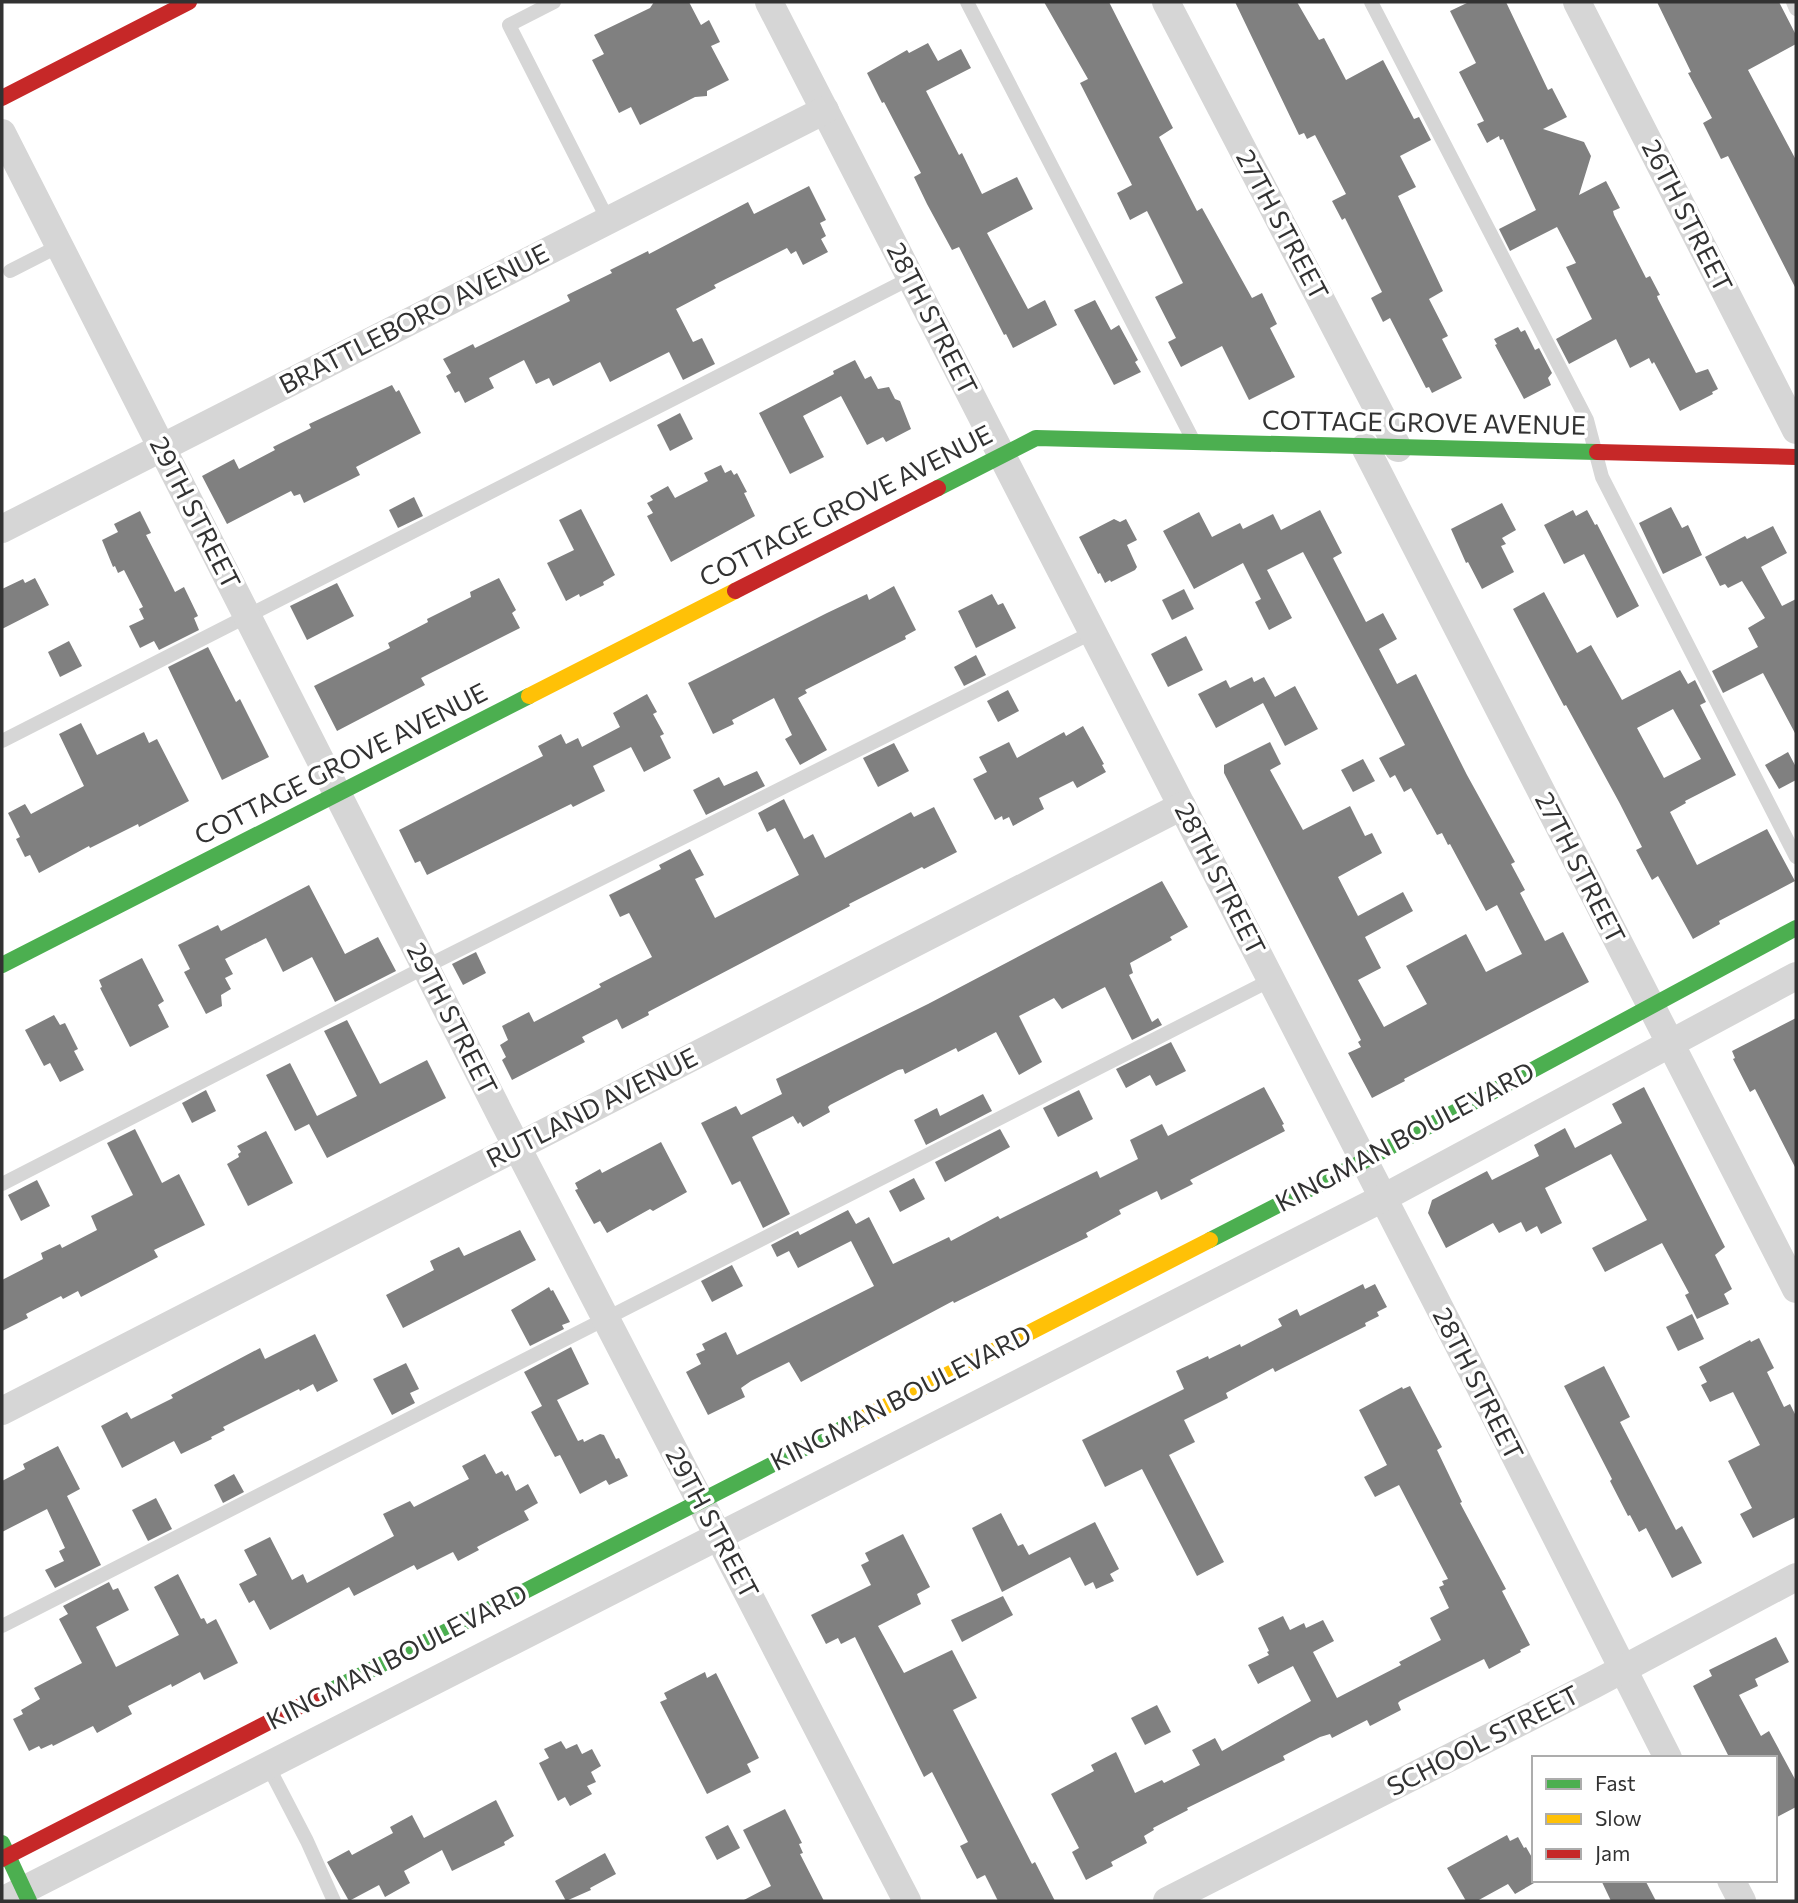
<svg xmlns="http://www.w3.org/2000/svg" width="1798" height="1903" viewBox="0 0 1798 1903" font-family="Commissioner,sans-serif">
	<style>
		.building { fill: #808080; fill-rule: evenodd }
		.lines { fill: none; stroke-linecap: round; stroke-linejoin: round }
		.lane { stroke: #d6d6d6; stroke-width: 14 }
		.street { stroke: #d6d6d6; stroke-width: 28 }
		.fast { stroke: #4caf50; stroke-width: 16 }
		.slow { stroke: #ffc107; stroke-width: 16 }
		.jam { stroke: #c62828; stroke-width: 16 }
		.labels { text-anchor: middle; stroke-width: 7; stroke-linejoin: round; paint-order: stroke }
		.street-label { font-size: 26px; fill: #323232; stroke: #fff }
	</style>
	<rect width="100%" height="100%" fill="#fff"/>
	<g class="building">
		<polygon points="654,2 689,2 701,25 709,20 720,42 711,46 729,80 707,91 707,96 695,97 640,125 631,107 619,113 592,60 604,54 594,35 650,8"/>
		<polygon points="1044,2 1109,2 1173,128 1159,137 1197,211 1202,208 1252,298 1262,293 1277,324 1270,328 1295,377 1249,400 1222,346 1181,367 1168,342 1176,338 1155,297 1183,283 1147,211 1130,220 1117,193 1132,185 1080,83 1088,79"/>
		<polygon points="1235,2 1297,2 1319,40 1324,38 1346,80 1383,60 1414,119 1419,117 1431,140 1400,156 1416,187 1398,196 1443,291 1429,299 1448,336 1442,339 1462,378 1432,393 1429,387 1426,388 1390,318 1383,322 1371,298 1382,292 1345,218 1342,220 1332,201 1346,194 1315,135 1307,139 1304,133 1299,135"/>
		<polygon points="1469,2 1506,2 1548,90 1552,88 1567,117 1543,129 1584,142 1591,156 1579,195 1606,181 1620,208 1613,211 1614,215 1646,278 1650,276 1660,295 1657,296 1658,299 1696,373 1708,369 1718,389 1712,392 1713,394 1680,411 1654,362 1652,364 1649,358 1630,368 1616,339 1569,364 1556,339 1592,319 1566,267 1576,263 1557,227 1510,251 1499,229 1536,210 1503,139 1500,140 1499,136 1487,143 1477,124 1484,121 1459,72 1476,63 1450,11"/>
		<polygon points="1657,2 1779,2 1796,35 1796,44 1748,70 1796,160 1796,289 1728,156 1721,159 1703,123 1712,118 1688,73 1691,72"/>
		<polygon points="928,43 938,61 961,49 971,68 926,91 959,155 962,153 982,194 1017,177 1033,209 987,233 1028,309 1045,300 1057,325 1013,348 1006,334 1004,335 959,247 952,250 927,204 914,177 921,173 884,102 882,103 867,73 907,50 909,53"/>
		<polygon points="809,186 826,220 820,223 826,236 821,239 828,252 803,265 796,251 791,254 787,248 714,285 716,288 676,309 693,342 702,338 715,364 683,380 669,352 610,382 600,362 553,386 549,378 536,384 524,360 489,378 494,388 465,403 459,391 455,393 446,376 451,373 443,359 473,344 475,348 570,301 567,295 612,273 610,270 648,251 649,254 748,202 754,214"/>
		<polygon points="1095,300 1111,330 1119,325 1138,360 1135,362 1141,372 1114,385 1074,310"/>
		<polygon points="1518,327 1521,332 1525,330 1535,350 1539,348 1552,373 1548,378 1551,385 1524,399 1495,345 1497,344 1494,339"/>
		<polygon points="855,360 865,379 871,376 878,389 889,387 895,399 900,401 911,429 886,442 883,437 867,445 841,396 803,416 824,457 790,474 759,413 834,374 833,371"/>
		<polygon points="392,385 396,392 399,390 421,433 356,467 360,475 304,503 300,494 294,496 291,491 227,524 202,476 234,459 239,469 275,450 273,447 311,428 309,424"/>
		<polygon points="680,413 693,439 670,451 657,425"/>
		<polygon points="721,465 725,473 731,470 734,475 737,473 747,492 744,493 755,516 671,562 647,516 653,513 647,503 653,500 650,496 668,486 675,498 708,481 704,473"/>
		<polygon points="414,497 423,516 398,528 389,510"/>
		<polygon points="1502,503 1516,530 1502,538 1506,544 1501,546 1514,572 1482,589 1468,562 1466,563 1451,529"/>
		<polygon points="1671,507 1682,528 1688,525 1702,555 1663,574 1639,523"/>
		<polygon points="581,509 615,575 603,582 604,585 580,597 579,594 566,601 547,563 574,550 559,520"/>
		<polygon points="1320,510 1342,553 1333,558 1366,622 1383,613 1397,639 1379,649 1397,684 1416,674 1467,775 1515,862 1511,864 1525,890 1520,893 1545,941 1563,932 1589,982 1404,1079 1405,1081 1372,1098 1348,1053 1361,1047 1358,1042 1361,1040 1224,773 1224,765 1270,742 1281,764 1270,770 1303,830 1350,806 1365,836 1372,833 1382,853 1338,877 1358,916 1403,892 1413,911 1365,937 1381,968 1358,980 1384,1027 1427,1004 1406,966 1466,934 1486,972 1522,954 1497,905 1486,911 1450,844 1448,845 1442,833 1437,835 1411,788 1404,792 1395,775 1390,778 1379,758 1405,745 1303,552 1267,570 1292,618 1269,630 1255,602 1261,599 1243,563 1194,589 1163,531 1199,512 1212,537 1240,523 1243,529 1273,514 1281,530"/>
		<polygon points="1573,510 1576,516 1587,510 1595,525 1597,524 1639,606 1617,618 1584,554 1564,564 1544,525"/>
		<polygon points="140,511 151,533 146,535 168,578 175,592 184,587 198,616 194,618 199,630 159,650 154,641 140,648 129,626 144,619 139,609 143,607 124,570 118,573 115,566 113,567 102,540 118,532 114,524"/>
		<polygon points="1114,519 1120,522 1126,519 1137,540 1127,545 1137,567 1135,570 1111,582 1110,580 1105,583 1100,573 1098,574 1079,537"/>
		<polygon points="1773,526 1787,553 1761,567 1782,606 1796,599 1796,735 1763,673 1723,693 1712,671 1758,647 1748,628 1765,618 1742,581 1728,588 1725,584 1720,586 1705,557 1745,536 1747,539"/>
		<polygon points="35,578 49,605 2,629 2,589 23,579 25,583"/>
		<polygon points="499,578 516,610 512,613 520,628 421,678 425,685 337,731 314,686 390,648 388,643 428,622 427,619 471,597 470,592"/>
		<polygon points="337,583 354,616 307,640 290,606"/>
		<polygon points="894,586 916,630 905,636 906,639 805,690 807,693 798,698 827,750 800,765 785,739 792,735 774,698 732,720 734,724 713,734 688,683 827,613 867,594 869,600"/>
		<polygon points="1184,589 1194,609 1172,620 1162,600"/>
		<path d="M1544 592 1577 653 1591 645 1622 700 1680 670 1688 684 1695 680 1706 702 1700 705 1736 775 1685 801 1686 803 1670 812 1697 865 1767 829 1795 881 1719 921 1720 924 1693 939 1658 876 1652 880 1636 850 1642 847 1619 802 1566 705 1564 706 1546 672 1513 609ZM1673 709 1701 759 1664 778 1637 728Z"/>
		<polygon points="992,594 998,605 1003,603 1016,628 976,648 958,611"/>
		<polygon points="1186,636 1203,670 1168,687 1151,654"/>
		<polygon points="69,641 82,666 60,677 48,652"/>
		<polygon points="208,647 236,702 240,699 269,757 222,780 168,667"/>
		<polygon points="976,655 986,675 964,686 954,667"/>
		<polygon points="1252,677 1254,682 1264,677 1275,697 1295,686 1318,729 1285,746 1263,703 1216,728 1198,694 1226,680 1230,688"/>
		<polygon points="1008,690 1019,711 998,722 987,701"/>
		<polygon points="647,694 657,712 653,714 664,734 660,736 671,758 644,772 631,747 593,766 605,791 573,807 571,804 427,875 420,861 415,863 399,830 543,756 538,746 561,734 566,744 578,738 582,747 620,727 613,713"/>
		<polygon points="81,723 97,755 144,732 149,743 157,739 189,801 139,827 138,824 90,848 89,846 39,873 30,855 25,857 16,839 20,837 8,813 25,804 31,814 84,786 59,734"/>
		<polygon points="1083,726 1104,764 1102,765 1106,772 1077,788 1073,781 1039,798 1044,809 1013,826 1009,817 1003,820 1002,816 995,820 973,779 987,772 979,757 1009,742 1017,758 1064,732 1066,736"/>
		<polygon points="894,743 909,771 878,787 863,758"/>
		<polygon points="1788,752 1796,767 1796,780 1779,789 1765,765"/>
		<polygon points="1363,759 1375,781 1353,792 1341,770"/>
		<polygon points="757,771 765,786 706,815 693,790 719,777 724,786"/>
		<polygon points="784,799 804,839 813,834 825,858 911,812 914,817 934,807 957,852 924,869 922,867 849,904 850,906 648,1012 649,1015 622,1029 617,1019 582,1037 585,1042 512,1080 502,1060 506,1057 500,1045 508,1040 502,1026 529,1012 534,1022 601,987 599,984 652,957 629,913 620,917 609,895 661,869 659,865 690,849 704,875 695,879 715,918 799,875 775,828 767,832 758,813"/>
		<polygon points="1162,881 1188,927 1170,937 1172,940 1130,963 1133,973 1129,975 1152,1022 1158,1018 1162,1025 1132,1040 1105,987 1062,1009 1054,998 1019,1016 1042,1062 1019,1075 996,1032 958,1052 956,1048 905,1074 903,1069 898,1070 830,1105 828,1107 830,1112 803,1127 800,1122 798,1124 793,1116 752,1137 790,1214 763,1228 740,1181 732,1185 701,1123 736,1106 741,1115 782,1094 776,1079 928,1004"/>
		<polygon points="309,885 345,954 378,937 396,971 335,1002 312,957 283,972 266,938 225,959 233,974 225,978 231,989 221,995 222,1006 206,1014 184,972 190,969 178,945 218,925 221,931"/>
		<polygon points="476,952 486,973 463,985 452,964"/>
		<polygon points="142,958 164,1001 158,1005 169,1027 130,1047 100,988 102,987 99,980"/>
		<polygon points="54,1015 60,1025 65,1023 78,1049 74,1051 84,1070 60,1082 50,1063 44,1066 25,1030"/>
		<polygon points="1796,1018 1796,1169 1755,1089 1750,1092 1733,1059 1735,1058 1732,1051"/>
		<polygon points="347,1020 380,1084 427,1060 446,1098 327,1158 309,1124 295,1131 266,1075 290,1063 317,1116 357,1096 324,1031"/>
		<polygon points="1171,1042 1186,1071 1156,1086 1150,1075 1126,1088 1116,1069"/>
		<polygon points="1264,1087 1284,1124 1282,1125 1285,1131 1190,1180 1193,1184 1161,1200 1157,1191 1119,1210 1121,1214 1086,1233 1088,1237 954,1303 953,1301 801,1382 789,1362 751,1381 741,1388 745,1397 708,1415 686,1372 701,1364 696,1354 705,1350 702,1344 726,1332 737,1355 874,1286 851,1241 798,1268 789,1251 777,1257 771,1245 798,1231 800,1235 848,1210 856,1224 869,1217 893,1264 949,1237 951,1241 998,1216 1000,1219 1097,1171 1100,1178 1138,1159 1130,1140 1162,1124 1168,1136"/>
		<polygon points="1644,1087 1725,1247 1715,1255 1732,1289 1724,1294 1729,1304 1697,1319 1685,1295 1689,1293 1662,1243 1605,1272 1592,1248 1647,1220 1611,1154 1545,1188 1562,1223 1541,1234 1537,1226 1526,1232 1521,1222 1499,1233 1493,1223 1446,1248 1428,1213 1432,1200 1487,1171 1492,1180 1539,1156 1534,1145 1565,1128 1575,1148 1622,1123 1612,1104"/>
		<polygon points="206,1090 216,1111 192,1123 182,1103"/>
		<polygon points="1079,1090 1093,1119 1058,1137 1043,1108"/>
		<polygon points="983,1094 992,1111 926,1145 914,1120 937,1108 940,1116"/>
		<polygon points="135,1129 162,1183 179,1174 205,1225 154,1250 158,1257 81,1297 78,1291 63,1299 61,1296 26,1314 28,1318 2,1331 2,1280 43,1259 41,1253 60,1244 62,1248 97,1230 91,1216 133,1195 107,1143"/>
		<polygon points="1000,1129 1010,1147 945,1182 935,1162"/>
		<polygon points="266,1131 293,1183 248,1206 227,1164 239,1157 238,1154 241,1152 237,1146"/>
		<polygon points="661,1142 687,1192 653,1211 650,1209 607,1233 600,1221 594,1224 575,1190 578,1189 575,1183 600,1169 602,1173"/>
		<polygon points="914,1178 925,1199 900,1212 889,1191"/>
		<polygon points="37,1180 50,1206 21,1221 8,1195"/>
		<polygon points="520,1230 536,1260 403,1328 386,1295 434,1270 430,1261 459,1247 464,1256"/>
		<polygon points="732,1265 743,1286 712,1302 701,1281"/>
		<polygon points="1363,1284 1365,1289 1375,1284 1387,1307 1377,1312 1379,1316 1365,1323 1366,1326 1275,1372 1273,1368 1226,1393 1228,1398 1184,1420 1195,1442 1169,1455 1224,1562 1197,1576 1142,1469 1105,1487 1082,1440 1184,1389 1176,1371 1208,1356 1209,1359 1240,1344 1241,1347 1282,1326 1278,1319 1297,1309 1300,1316"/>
		<polygon points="549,1287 551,1291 553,1290 570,1322 562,1325 564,1329 530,1346 511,1310"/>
		<polygon points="1692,1314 1704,1339 1678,1351 1666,1327"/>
		<polygon points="315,1334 338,1381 317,1392 313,1384 300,1391 299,1389 223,1427 225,1430 211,1437 212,1439 181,1454 174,1441 122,1468 101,1426 127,1412 131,1419 173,1398 171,1395 260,1348 265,1359"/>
		<polygon points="1759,1338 1774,1368 1767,1372 1784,1407 1790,1404 1796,1416 1796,1517 1753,1538 1740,1514 1752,1508 1728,1461 1760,1445 1733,1392 1710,1402 1701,1385 1707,1382 1699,1367 1750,1340 1751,1342"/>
		<polygon points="571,1347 589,1384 557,1400 578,1441 583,1439 584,1442 600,1434 604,1435 616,1459 619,1458 628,1476 609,1485 606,1480 580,1494 560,1455 555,1457 531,1412 542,1406 524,1372"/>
		<polygon points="406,1363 419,1389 410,1393 415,1403 392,1415 373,1379"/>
		<polygon points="1604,1366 1630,1417 1620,1422 1676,1530 1682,1526 1702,1563 1672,1578 1646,1528 1639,1532 1630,1515 1628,1516 1610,1481 1612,1479 1564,1386"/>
		<polygon points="1410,1386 1442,1447 1437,1450 1462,1502 1460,1503 1506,1589 1502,1591 1530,1645 1520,1650 1521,1652 1489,1669 1484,1659 1400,1701 1398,1703 1401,1710 1370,1726 1367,1720 1332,1738 1330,1734 1320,1737 1283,1756 1285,1760 1187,1808 1188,1810 1153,1828 1154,1830 1144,1836 1147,1843 1111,1862 1113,1866 1086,1880 1072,1852 1079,1848 1051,1794 1094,1771 1091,1765 1116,1752 1135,1793 1162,1780 1164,1783 1200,1765 1192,1750 1215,1738 1222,1751 1311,1701 1293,1666 1258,1684 1248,1665 1269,1655 1267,1652 1269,1651 1258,1628 1283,1616 1290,1630 1304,1623 1306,1628 1323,1620 1334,1641 1313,1652 1337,1698 1401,1665 1399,1662 1441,1640 1430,1618 1449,1608 1439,1587 1444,1585 1442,1581 1448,1579 1399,1485 1375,1497 1364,1477 1387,1465 1359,1410 1402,1387 1403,1389"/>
		<polygon points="58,1446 80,1489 67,1496 101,1565 55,1588 45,1570 64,1561 59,1551 65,1548 47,1509 2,1532 2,1481 25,1469 23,1464"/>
		<polygon points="485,1454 496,1474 502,1471 505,1476 508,1474 516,1491 528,1484 538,1503 524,1511 529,1520 477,1547 479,1550 458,1561 453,1552 417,1570 414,1565 354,1596 349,1587 270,1630 254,1600 249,1603 239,1584 257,1575 244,1550 270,1537 292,1580 303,1574 307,1583 394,1536 383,1514 410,1501 414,1507 469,1479 462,1466"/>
		<polygon points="234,1474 244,1492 223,1503 214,1485"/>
		<polygon points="156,1498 172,1529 148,1541 132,1510"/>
		<polygon points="1001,1513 1018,1546 1023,1544 1029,1555 1095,1522 1119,1569 1110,1574 1114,1581 1096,1589 1093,1582 1085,1586 1070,1557 1002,1592 972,1528"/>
		<polygon points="903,1534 930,1587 917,1594 921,1604 878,1626 904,1673 952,1650 977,1698 953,1710 1032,1864 1035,1862 1055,1901 998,1901 985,1875 977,1879 960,1846 968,1842 932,1772 924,1777 855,1637 841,1644 838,1638 826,1644 811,1615 871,1585 861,1565 869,1561 865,1553"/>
		<polygon points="178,1574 201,1619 204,1618 207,1624 216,1619 238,1663 204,1680 200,1672 172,1687 171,1684 128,1706 132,1714 97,1733 93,1726 53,1746 52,1744 41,1749 39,1746 29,1751 13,1719 23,1714 21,1710 40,1699 34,1688 82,1663 59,1619 68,1614 63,1606 109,1582 113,1590 118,1588 129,1610 96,1627 116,1667 179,1635 154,1587"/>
		<polygon points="1003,1596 1013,1615 962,1642 951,1620"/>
		<polygon points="1776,1637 1789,1662 1755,1679 1758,1686 1739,1695 1761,1736 1769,1731 1796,1781 1796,1807 1775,1818 1775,1758 1722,1758 1728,1755 1693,1686 1712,1676 1709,1670"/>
		<polygon points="705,1672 707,1678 716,1673 759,1758 747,1764 751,1772 707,1794 660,1702 667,1699 664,1693"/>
		<polygon points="1157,1705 1171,1732 1145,1745 1131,1718"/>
		<polygon points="561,1741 566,1749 577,1744 582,1754 592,1749 601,1766 591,1772 596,1782 587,1786 592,1794 570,1806 565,1797 558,1801 539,1763 549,1758 544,1749"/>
		<polygon points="496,1800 514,1836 504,1842 505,1845 452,1871 442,1850 404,1871 410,1883 385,1897 379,1885 349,1901 327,1862 349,1850 352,1855 393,1833 390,1827 412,1815 424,1838"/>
		<polygon points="785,1809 802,1843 799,1844 803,1853 800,1854 824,1901 742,1901 771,1886 743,1830"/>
		<polygon points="728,1825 740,1848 717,1860 705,1837"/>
		<polygon points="1507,1835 1510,1841 1518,1837 1524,1848 1526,1847 1534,1861 1534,1883 1515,1894 1508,1884 1477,1901 1466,1901 1447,1868"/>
		<polygon points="605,1853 616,1874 590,1888 591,1890 566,1901 555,1881"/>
		<polygon points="1601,1880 1645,1880 1656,1901 1611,1901"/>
	</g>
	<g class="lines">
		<g class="lane">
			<polyline points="554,2 509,25 608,220"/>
			<polyline points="967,2 1192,438"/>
			<polyline points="1371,2 1587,420 1602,477 1796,857"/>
			<polyline points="1793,2 1796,9"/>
			<polyline points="10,271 59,246"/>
			<polyline points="2,741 911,278"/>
			<polyline points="2,1184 439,960 1093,632"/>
			<polyline points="2,1626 1271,980"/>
			<polyline points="268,1766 307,1841 334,1901"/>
		</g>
		<g class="street">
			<polyline points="769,2 1491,1408 1668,1758"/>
			<polyline points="1166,2 1398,448"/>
			<polyline points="1577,2 1796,430"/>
			<polyline points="2,133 502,1118 907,1901"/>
			<polyline points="1365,447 1796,1289"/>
			<polyline points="2,529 825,110"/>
			<polyline points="2,1411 1182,806"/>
			<polyline points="1731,1880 1742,1901"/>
			<polyline points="2,1901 1383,1198 1796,976"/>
			<polyline points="1167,1901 1593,1685 1796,1577"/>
		</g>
		<g class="fast">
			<polyline points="938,488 1036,438 1597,452"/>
			<polyline points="2,965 529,696"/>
			<polyline points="1210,1240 1364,1161 1796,928"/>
			<polyline points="318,1697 859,1420"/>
			<polyline points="2,1843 29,1901"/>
		</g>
		<g class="slow">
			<polyline points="529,696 735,591"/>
			<polyline points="859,1420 1210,1240"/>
		</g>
		<g class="jam">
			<polyline points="2,98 189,2"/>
			<polyline points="1597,452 1796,457"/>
			<polyline points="735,591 938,488"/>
			<polyline points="2,1859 318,1697"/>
		</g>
	</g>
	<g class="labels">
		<g class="street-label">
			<text transform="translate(1687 216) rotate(63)" y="9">26TH STREET</text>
			<text transform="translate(1282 225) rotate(62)" y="9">27TH STREET</text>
			<text transform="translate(414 319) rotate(-27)" y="9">BRATTLEBORO AVENUE</text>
			<text transform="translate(932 319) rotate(63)" y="9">28TH STREET</text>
			<text transform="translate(1424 423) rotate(1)" y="9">COTTAGE GROVE AVENUE</text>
			<text transform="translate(846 506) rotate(-27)" y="9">COTTAGE GROVE AVENUE</text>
			<text transform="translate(195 513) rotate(63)" y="9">29TH STREET</text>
			<text transform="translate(341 764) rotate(-27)" y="9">COTTAGE GROVE AVENUE</text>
			<text transform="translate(1580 868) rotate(63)" y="9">27TH STREET</text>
			<text transform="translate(1220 879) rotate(63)" y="9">28TH STREET</text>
			<text transform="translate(452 1019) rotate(63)" y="9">29TH STREET</text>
			<text transform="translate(592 1108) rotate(-27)" y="9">RUTLAND AVENUE</text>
			<text transform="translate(1405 1137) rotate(-28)" y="9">KINGMAN BOULEVARD</text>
			<text transform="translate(1478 1384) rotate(63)" y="9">28TH STREET</text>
			<text transform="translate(901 1398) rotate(-27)" y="9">KINGMAN BOULEVARD</text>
			<text transform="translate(712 1523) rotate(62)" y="9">29TH STREET</text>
			<text transform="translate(397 1657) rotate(-27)" y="9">KINGMAN BOULEVARD</text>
			<text transform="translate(1483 1741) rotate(-27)" y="9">SCHOOL STREET</text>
		</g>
	</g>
	<rect width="1798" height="1903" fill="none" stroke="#323232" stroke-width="7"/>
	<rect x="1532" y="1756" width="245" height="126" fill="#ffffff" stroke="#adadad" stroke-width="2"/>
	<rect x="1546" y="1779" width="35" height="10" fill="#4caf50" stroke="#adadad" stroke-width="2"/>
	<text x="1595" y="1791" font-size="21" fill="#323232">Fast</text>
	<rect x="1546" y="1814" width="35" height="10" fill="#ffc107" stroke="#adadad" stroke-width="2"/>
	<text x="1595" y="1826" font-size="21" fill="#323232">Slow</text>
	<rect x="1546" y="1849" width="35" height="10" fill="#c62828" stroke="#adadad" stroke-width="2"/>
	<text x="1595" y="1861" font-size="21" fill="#323232">Jam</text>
</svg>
